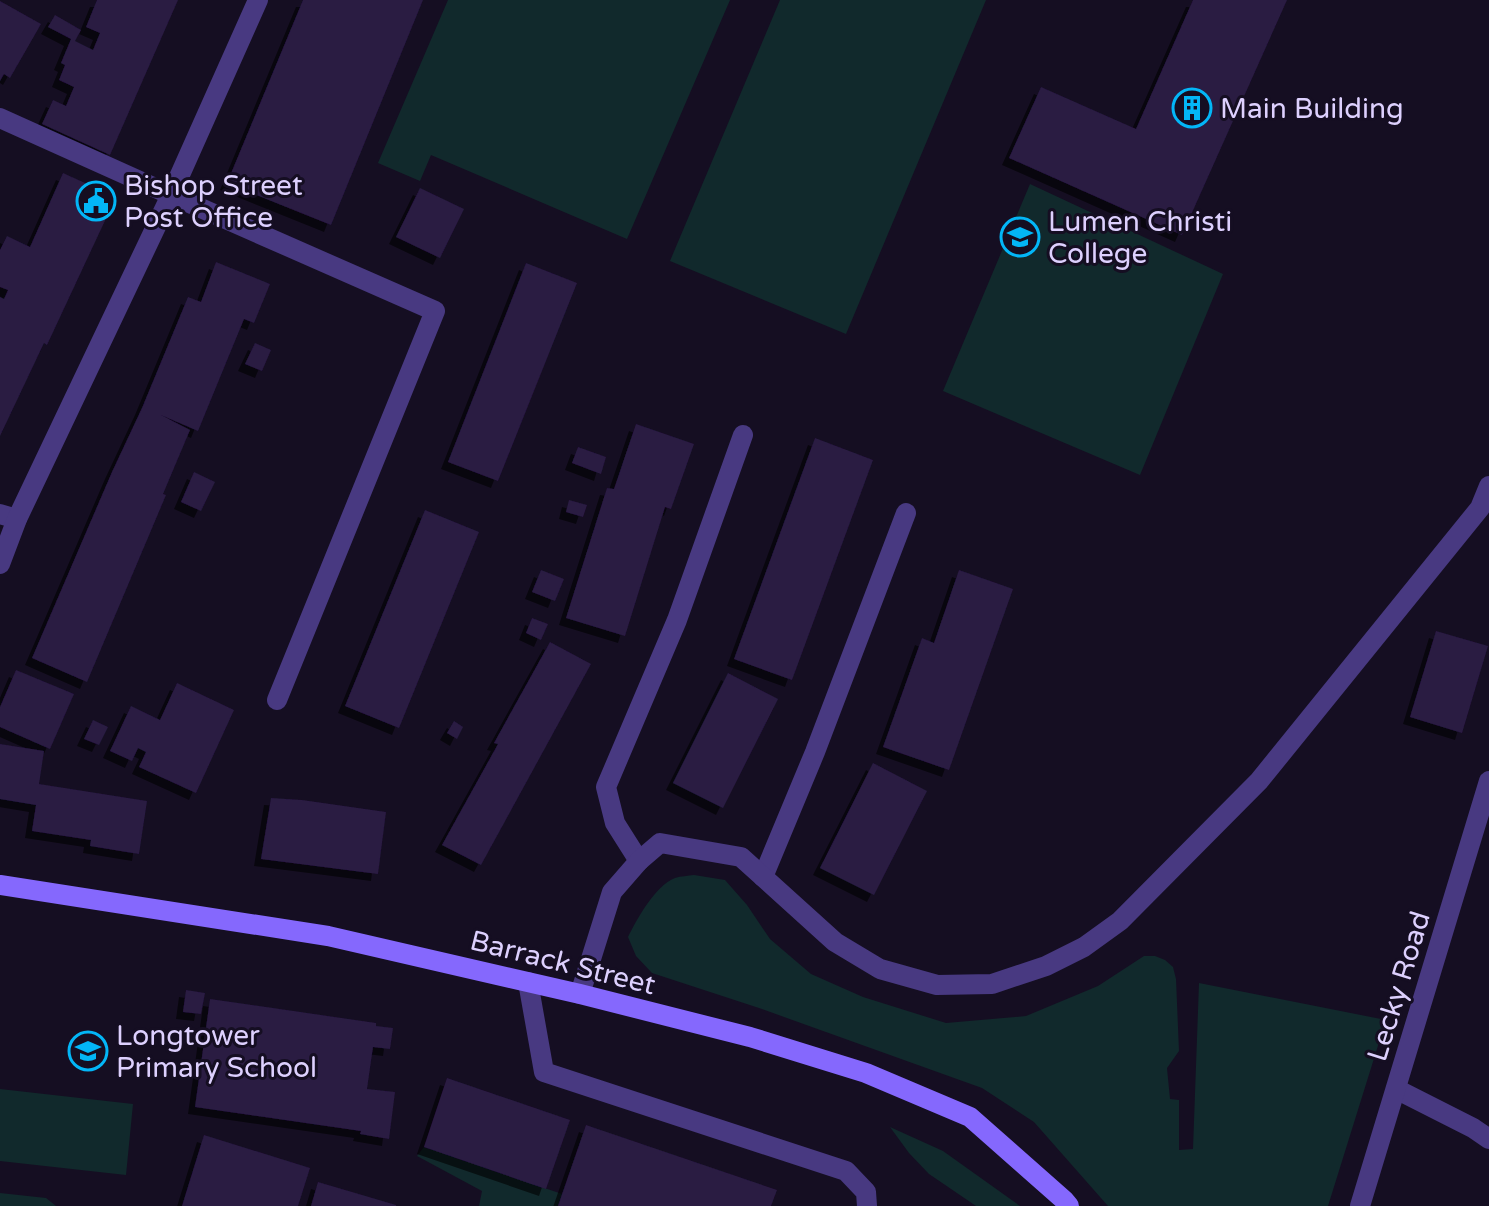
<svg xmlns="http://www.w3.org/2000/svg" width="1489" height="1206" viewBox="0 0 1489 1206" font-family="'Varela Round',sans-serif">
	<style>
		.green { fill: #11292c }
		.building { fill: #291a43; filter: url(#shadow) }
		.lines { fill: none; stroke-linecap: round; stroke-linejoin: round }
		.service { stroke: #483981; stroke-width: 20 }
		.minor { stroke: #483981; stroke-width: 20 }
		.tertiary { stroke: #483981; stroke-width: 20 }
		.secondary { stroke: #8568fd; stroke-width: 20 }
		.labels { text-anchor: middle; stroke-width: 6; stroke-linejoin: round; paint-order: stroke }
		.poi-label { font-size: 28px; fill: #ddd0fe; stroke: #150e22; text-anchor: start }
		.street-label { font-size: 28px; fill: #ddd0fe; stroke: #150e22 }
	</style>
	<defs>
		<filter id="shadow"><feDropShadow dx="-7" dy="7" stdDeviation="0" flood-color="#0009"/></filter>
	</defs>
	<rect width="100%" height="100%" fill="#150e22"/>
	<g class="green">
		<polygon points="448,0 730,0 627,239 431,155 420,181 378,163"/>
		<polygon points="780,0 986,0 846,334 670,261"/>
		<polygon points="1030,184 1223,274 1140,475 943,391"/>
		<path d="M694 875 725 880 747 905 770 939 811 974 863 997 946 1023 1026 1016 1098 986 1144 956H1155L1165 960 1173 967 1176 979 1179 1051 1167 1068 1170 1099 1179 1100V1150L1193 1149 1199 983 1386 1020 1328 1206H1108L1034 1122 982 1088 759 1008 652 973 636 956 628 937C637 919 655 886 675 878 681 876 688 876 694 875Z"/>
		<polygon points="0,1089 133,1104 126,1175 0,1161"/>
		<polygon points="890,1127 943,1151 1020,1206 976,1206 929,1174 909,1153"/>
		<polygon points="424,1147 562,1194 558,1206 479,1206 482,1191 417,1156"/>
		<polygon points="0,1193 46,1198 56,1206 0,1206"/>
	</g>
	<g class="building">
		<polygon points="97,0 178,0 110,155 42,124 53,100 66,106 74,87 59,80 65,65 61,63 71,39 48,27 55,15 81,30 75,41 93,50 100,33 86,27"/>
		<polygon points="303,0 423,0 331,225 227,183"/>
		<polygon points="1193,0 1287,0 1182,235 1009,158 1041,87 1136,129"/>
		<polygon points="0,1 41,24 10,78 4,74 0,81"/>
		<polygon points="63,173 116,197 47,345 44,343 0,436 0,297 4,299 8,290 0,287 0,250 7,236 30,247"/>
		<polygon points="420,188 464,209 440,258 396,237"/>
		<polygon points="216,262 270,284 254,323 244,319 198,431 161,415 190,430 163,494 166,495 87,682 32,658 112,472 142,408 188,297 201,302"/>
		<polygon points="526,263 577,283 498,481 448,462"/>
		<polygon points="255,343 271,350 262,371 245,364"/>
		<polygon points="636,424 694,444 671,509 665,507 625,636 566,618 607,488 614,489"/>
		<polygon points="815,438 873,460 792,680 734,659"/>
		<polygon points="578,447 606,457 601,474 572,463"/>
		<polygon points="194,472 215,482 201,511 181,502"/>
		<polygon points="569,500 587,505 583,517 566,512"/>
		<polygon points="425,510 479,532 399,728 345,706"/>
		<polygon points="541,570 564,579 555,601 532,592"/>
		<polygon points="959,570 1013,589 949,770 883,747 922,638 934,643"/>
		<polygon points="532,618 548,624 541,640 526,633"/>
		<polygon points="1436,631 1488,646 1462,733 1410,717"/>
		<polygon points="550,642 591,664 481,865 442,845 498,744 494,743"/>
		<polygon points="16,670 74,694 50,749 0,727 0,707"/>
		<polygon points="728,673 778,699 723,808 673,783"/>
		<polygon points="177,683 234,710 196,793 139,767 146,752 138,748 132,761 110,751 131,706 160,720"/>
		<polygon points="93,720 108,727 99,745 84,739"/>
		<polygon points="454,721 463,727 457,739 447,733"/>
		<polygon points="0,744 44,751 39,784 147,801 139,854 90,846 91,840 32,831 36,805 0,799"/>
		<polygon points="873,763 927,791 874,895 820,868"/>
		<polygon points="271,798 302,800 386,812 378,874 261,859"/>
		<polygon points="186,990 205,993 201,1014 183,1012"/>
		<polygon points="210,999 376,1023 376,1026 393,1028 390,1049 373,1047 367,1089 395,1092 389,1139 360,1134 361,1131 195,1107"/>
		<polygon points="447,1078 570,1120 546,1189 424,1147"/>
		<polygon points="586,1125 777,1190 771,1206 558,1206"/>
		<polygon points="204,1135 310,1168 298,1206 182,1206"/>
		<polygon points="318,1182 396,1205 396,1206 311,1206"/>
	</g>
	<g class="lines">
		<g class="service">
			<polyline points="639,861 615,823 606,787 677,620 743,435"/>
			<polyline points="763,877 815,752 906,513"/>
		</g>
		<g class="minor">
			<polyline points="0,118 171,195 435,311 277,700"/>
			<polyline points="0,514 17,519"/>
			<polyline points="528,982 544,1072 846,1171 866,1192 867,1206"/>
			<polyline points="580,994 612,892 639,861 660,843 741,857 835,942 880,969 937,985 992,984 1046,966 1084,947 1120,921 1259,781 1480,508 1489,486"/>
			<polyline points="1396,1089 1473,1128 1489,1139"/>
		</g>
		<g class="tertiary">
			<polyline points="0,564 17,519 171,195 258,0"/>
			<polyline points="1360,1206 1489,781"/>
		</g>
		<polyline class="secondary" points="0,885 328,936 580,994 750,1037 866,1073 970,1117 1064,1200 1069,1206"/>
	</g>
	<defs>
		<symbol id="building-ring" viewBox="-11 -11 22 22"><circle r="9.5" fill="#150e22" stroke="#03b6f7" stroke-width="1.5"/><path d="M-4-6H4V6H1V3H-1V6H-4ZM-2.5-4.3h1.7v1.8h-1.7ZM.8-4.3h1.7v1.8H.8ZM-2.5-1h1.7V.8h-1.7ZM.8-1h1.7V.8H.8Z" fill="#03b6f7"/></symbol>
		<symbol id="civic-ring" viewBox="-11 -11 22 22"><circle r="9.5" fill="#150e22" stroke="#03b6f7" stroke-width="1.5"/><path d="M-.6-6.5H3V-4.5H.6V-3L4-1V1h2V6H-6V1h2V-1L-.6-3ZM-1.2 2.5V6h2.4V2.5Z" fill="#03b6f7"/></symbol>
		<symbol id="school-ring" viewBox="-11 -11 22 22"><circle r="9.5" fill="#150e22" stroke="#03b6f7" stroke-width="1.5"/><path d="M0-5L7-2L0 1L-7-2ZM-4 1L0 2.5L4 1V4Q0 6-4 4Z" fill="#03b6f7"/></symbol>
	</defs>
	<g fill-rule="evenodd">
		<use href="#building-ring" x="1170" y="86" width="44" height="44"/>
		<use href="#civic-ring" x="74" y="179" width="44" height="44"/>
		<use href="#school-ring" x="998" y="215" width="44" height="44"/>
		<use href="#school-ring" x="66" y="1029" width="44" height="44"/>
	</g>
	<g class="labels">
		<g class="poi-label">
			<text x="1220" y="118">Main Building</text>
			<text x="124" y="195">Bishop Street<tspan x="124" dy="32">Post Office</tspan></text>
			<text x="1048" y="231">Lumen Christi<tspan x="1048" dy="32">College</tspan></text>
			<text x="116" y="1045">Longtower<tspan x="116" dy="32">Primary School</tspan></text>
		</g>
		<g class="street-label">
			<text transform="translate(563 962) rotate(14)" y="10">Barrack Street</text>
			<text transform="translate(1398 986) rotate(-73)" y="10">Lecky Road</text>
		</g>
	</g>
</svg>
